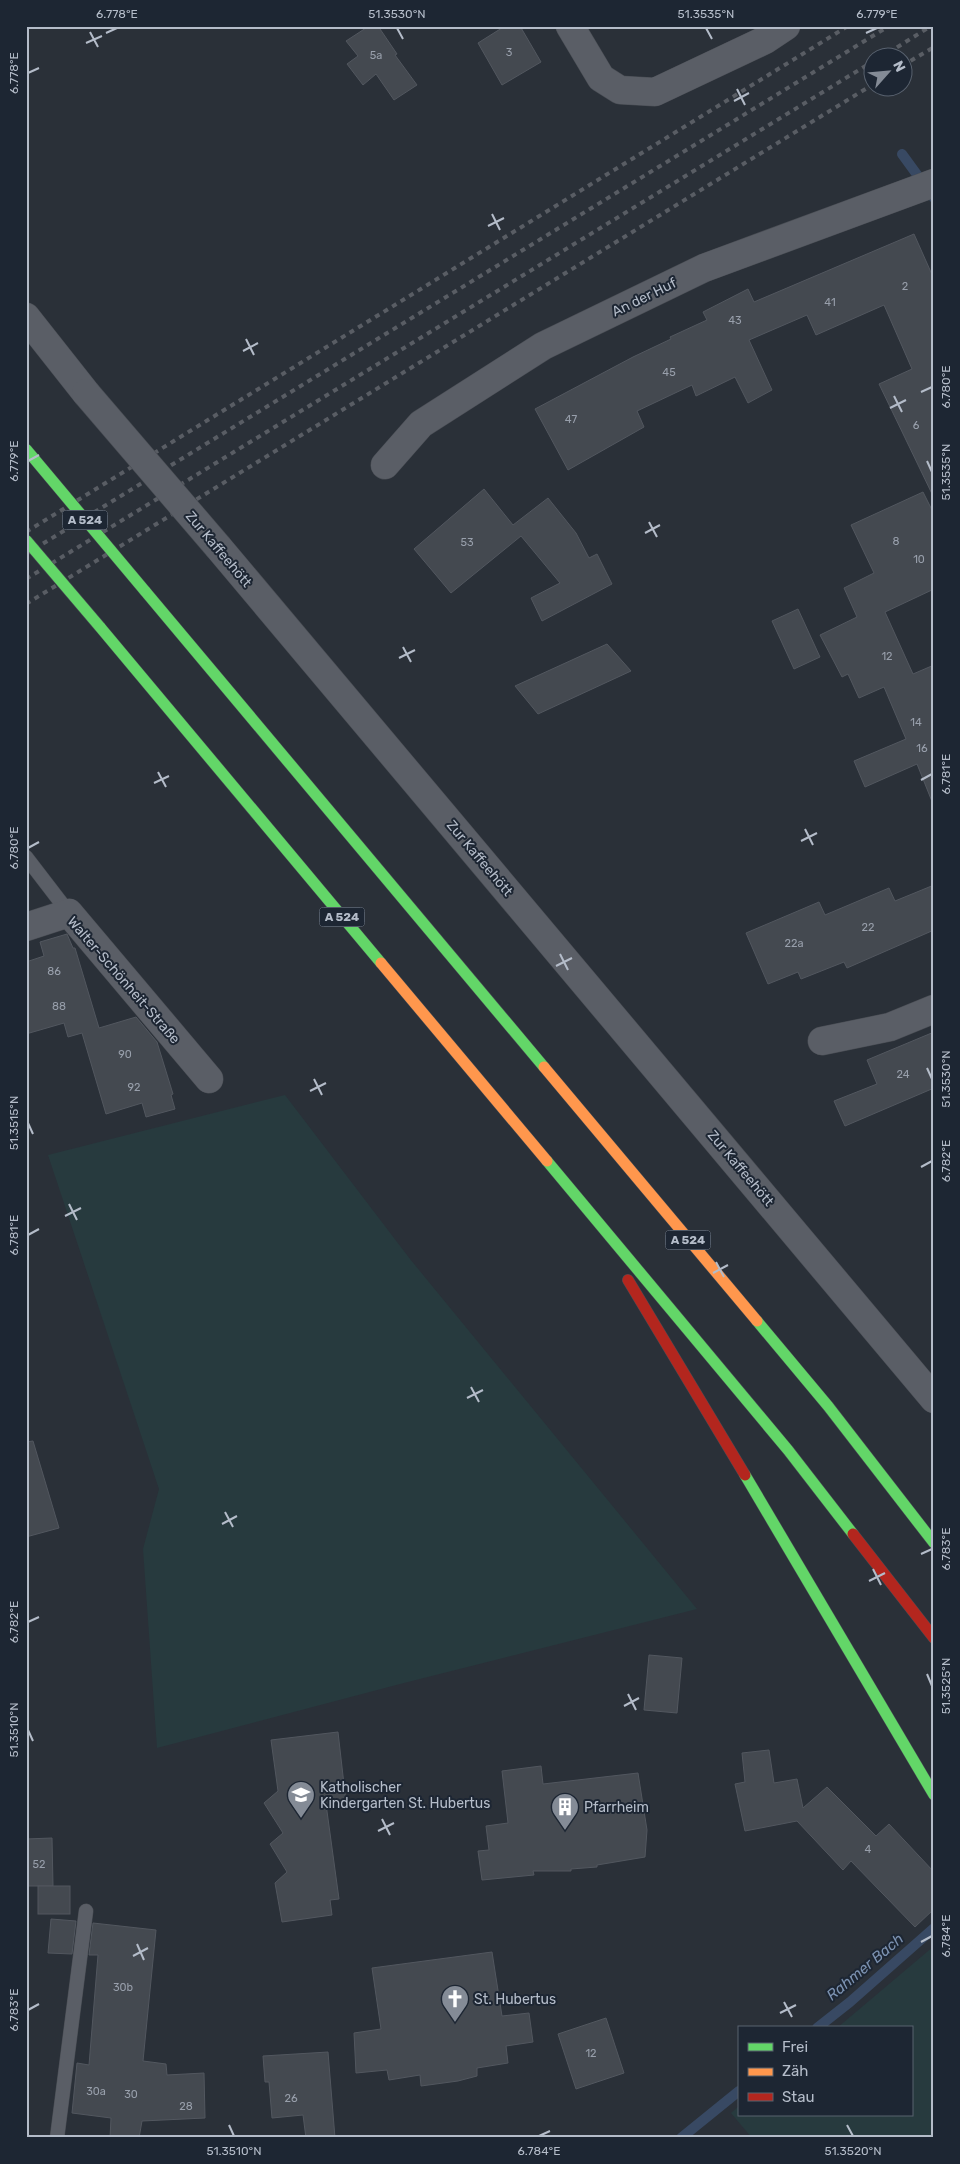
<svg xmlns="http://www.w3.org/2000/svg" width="960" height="2164" viewBox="0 0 960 2164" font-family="Rubik,sans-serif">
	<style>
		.green { fill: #273a3e }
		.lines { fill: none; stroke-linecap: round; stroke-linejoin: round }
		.stream { stroke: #384963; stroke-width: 10 }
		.building { fill: #444950; stroke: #52575f }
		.lane-casing { stroke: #484c53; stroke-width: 15 }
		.street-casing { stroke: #484c53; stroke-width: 29 }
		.fast-casing { stroke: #474c53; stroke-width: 12 }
		.slow-casing { stroke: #474c53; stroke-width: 12 }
		.jam-casing { stroke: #474c53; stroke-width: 12 }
		.lane { stroke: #5a5e66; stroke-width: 14 }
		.street { stroke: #5a5e66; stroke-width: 28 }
		.fast { stroke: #63d668; stroke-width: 11 }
		.slow { stroke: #ff974d; stroke-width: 11 }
		.jam { stroke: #b3261e; stroke-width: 11 }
		.rail { stroke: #595d64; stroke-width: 4; stroke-dasharray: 5 5; stroke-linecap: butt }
		.street-bridge-casing { stroke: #484c53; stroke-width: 29; stroke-linecap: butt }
		.fast-bridge-casing { stroke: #474c53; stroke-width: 12; stroke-linecap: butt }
		.street-bridge { stroke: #5a5e66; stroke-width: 28 }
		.fast-bridge { stroke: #63d668; stroke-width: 11 }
		.ticks { fill: none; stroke: #b4bcc9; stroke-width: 2 }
		.labels { text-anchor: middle; stroke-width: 4; stroke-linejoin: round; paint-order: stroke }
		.number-label { font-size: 11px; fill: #989fab }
		.shield { fill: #1d2633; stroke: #878f9c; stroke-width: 1 }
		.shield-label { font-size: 12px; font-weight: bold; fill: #b4bcc9 }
		.street-label { font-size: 14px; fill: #b4bcc9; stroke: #1d2633 }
		.poi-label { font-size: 14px; fill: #b4bcc9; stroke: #1d2633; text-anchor: start }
		.water-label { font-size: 15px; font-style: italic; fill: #7c92b1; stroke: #1d2633 }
		.neatline { fill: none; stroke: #b4bcc9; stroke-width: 2 }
		.ticks-label { font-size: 12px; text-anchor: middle; fill: #b4bcc9 }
	</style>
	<rect width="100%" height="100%" fill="#2a3038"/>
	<g class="green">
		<polygon points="285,1095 410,1259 697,1609 400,1684 157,1748 143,1549 159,1489 48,1155"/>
		<polygon points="934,1946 934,2138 752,2138 731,2113 739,2106 739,2115 911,2115 911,2028 837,2028"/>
	</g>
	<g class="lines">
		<g class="stream">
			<polyline points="902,154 934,198"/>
			<polyline points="817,2028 850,2002 934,1928"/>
			<polyline points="681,2138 739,2091"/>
		</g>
	</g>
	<g class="building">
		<polygon points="369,26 378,26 397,54 395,55 417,85 394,100 376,74 363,85 347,64 358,56 346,41"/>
		<polygon points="505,26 520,26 541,62 502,85 478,43"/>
		<polygon points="914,234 934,279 934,498 879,384 912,369 884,305 816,335 807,315 749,340 772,390 748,403 735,377 696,396 692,385 637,411 644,427 568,470 535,409 633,357 671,339 670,337 707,320 703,312 748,289 754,302"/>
		<polygon points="484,489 513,525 548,498 576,533 589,558 597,554 612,584 542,621 531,598 560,583 521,536 451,593 414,549"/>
		<polygon points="923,492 934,514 934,589 885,612 913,674 934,665 933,804 917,764 865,787 854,761 906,739 884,687 859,698 848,674 842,677 820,635 857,617 844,588 874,573 851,525"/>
		<polygon points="798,609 820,657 794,669 772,621"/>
		<polygon points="607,644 631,671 538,714 515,686"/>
		<polygon points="934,885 934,930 847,968 844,962 801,979 798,972 768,984 746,933 819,902 825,915 889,888 895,901"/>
		<polygon points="67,934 73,948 75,948 99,1028 136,1017 157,1042 173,1094 171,1095 175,1109 146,1117 142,1103 106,1114 82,1033 68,1037 64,1023 26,1034 26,962 44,956 40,942"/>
		<polygon points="934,1032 934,1088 845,1126 834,1101 877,1084 867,1060"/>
		<polygon points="33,1441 59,1528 26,1537 26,1442"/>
		<polygon points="649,1655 682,1658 677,1713 644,1710"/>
		<polygon points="338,1732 346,1802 326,1804 339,1899 330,1900 332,1915 282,1922 275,1883 287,1872 270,1844 283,1833 264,1803 278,1791 271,1740"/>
		<polygon points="769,1750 774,1783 797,1779 803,1808 827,1787 876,1836 889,1824 934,1872 934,1909 915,1927 851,1861 843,1870 797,1821 745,1831 735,1784 745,1782 742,1753"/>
		<polygon points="541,1766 543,1784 638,1773 647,1830 645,1857 597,1865 597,1867 571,1869 571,1871 533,1871 534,1875 482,1880 478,1851 489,1850 486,1826 508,1823 502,1771"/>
		<polygon points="52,1838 53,1886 26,1886 26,1839"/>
		<rect x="38" y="1886" width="32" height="28"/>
		<polygon points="51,1919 76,1921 72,1954 48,1953"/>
		<polygon points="93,1923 156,1930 143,2061 166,2064 167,2075 204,2073 205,2118 142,2121 139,2138 110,2138 111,2118 72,2113 77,2063 89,2065 98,1955 89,1955"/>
		<polygon points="492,1952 502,2016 529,2013 533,2042 506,2046 508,2063 477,2068 477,2076 458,2081 421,2086 420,2075 389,2080 387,2070 356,2073 354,2033 381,2029 372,1968"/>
		<polygon points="606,2018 624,2073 576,2089 558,2034"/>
		<polygon points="328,2052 335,2138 306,2138 303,2115 272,2118 269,2082 265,2082 263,2056"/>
	</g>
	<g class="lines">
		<defs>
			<g id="lane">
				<polyline points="26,857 69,913"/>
				<polyline points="57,2138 86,1911"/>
			</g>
			<g id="street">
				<polyline points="570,26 601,78 620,90 655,92 765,40 786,26"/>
				<polyline points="26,317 86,393"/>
				<polyline points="385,465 421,424 543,346 704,268 934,183"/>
				<polyline points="219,548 934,1399"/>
				<polyline points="26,927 69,913 209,1079"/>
				<polyline points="822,1041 890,1027 934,1009"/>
			</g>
			<g id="fast">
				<polyline points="145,591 544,1067"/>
				<polyline points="100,627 381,963"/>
				<polyline points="547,1161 788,1450 853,1534"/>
				<polyline points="757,1321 828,1406 934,1543"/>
				<polyline points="745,1475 934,1795"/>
			</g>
			<g id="slow">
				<polyline points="381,963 547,1161"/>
				<polyline points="544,1067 757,1321"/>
			</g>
			<g id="jam">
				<polyline points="628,1280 745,1475"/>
				<polyline points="853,1534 934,1638"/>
			</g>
		</defs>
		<use href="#lane" class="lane-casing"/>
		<use href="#street" class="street-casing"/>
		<use href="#fast" class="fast-casing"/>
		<use href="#slow" class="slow-casing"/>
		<use href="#jam" class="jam-casing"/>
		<use href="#lane" class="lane"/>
		<use href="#street" class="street"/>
		<use href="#fast" class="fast"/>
		<use href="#slow" class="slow"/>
		<use href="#jam" class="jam"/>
		<g class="rail">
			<polyline points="880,58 931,26"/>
			<polyline points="902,66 934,47"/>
			<polyline points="26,532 848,26"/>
			<polyline points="26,554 889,26"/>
			<polyline points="26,579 872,62"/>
			<polyline points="26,604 872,85"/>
		</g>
		<defs>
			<polyline id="street-bridge" points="86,393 219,548"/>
			<g id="fast-bridge">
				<polyline points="26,449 145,591"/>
				<polyline points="26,540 100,627"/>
			</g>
		</defs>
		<use href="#street-bridge" class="street-bridge-casing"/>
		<use href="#fast-bridge" class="fast-bridge-casing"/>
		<use href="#street-bridge" class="street-bridge"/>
		<use href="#fast-bridge" class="fast-bridge"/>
	</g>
	<path class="ticks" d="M397 28 403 39M706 28 712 39M90 32 98 47M106 33 117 28M866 33 877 28M86 43 102 36M28 73 39 68M737 89 745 105M734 101 749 93M492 214 500 230M488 226 504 218M246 339 254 355M243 351 258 343M921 392 932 387M894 396 902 412M890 408 906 400M28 461 39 455M927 461 932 472M649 522 657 537M645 533 660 525M403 647 411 662M399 658 415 650M158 772 166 787M921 780 932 774M154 783 169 776M805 829 813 845M801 841 817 833M28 848 39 842M560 954 568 970M556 966 572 958M927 1068 932 1079M314 1079 322 1095M310 1091 326 1083M28 1123 33 1134M921 1167 932 1161M69 1204 77 1220M65 1216 81 1208M28 1235 39 1229M716 1262 724 1277M713 1273 728 1265M471 1387 479 1402M467 1398 483 1390M225 1512 233 1527M222 1524 237 1516M921 1554 932 1549M873 1569 881 1585M869 1581 885 1573M28 1622 39 1617M927 1674 932 1686M628 1694 636 1710M624 1706 639 1698M28 1730 33 1741M382 1819 390 1835M378 1831 394 1823M921 1942 932 1936M137 1944 144 1960M133 1956 148 1948M784 2002 792 2017M28 2010 39 2004M780 2013 796 2005M229 2125 234 2136M847 2125 853 2136M539 2136 550 2131"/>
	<defs>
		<symbol id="school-pin" viewBox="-11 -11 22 30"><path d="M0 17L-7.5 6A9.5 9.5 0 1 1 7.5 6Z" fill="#848b96" stroke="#1d2633"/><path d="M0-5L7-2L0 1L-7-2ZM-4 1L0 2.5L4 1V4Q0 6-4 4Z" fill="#fff"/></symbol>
		<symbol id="building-pin" viewBox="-11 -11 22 30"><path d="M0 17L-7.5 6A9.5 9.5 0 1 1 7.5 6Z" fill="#848b96" stroke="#1d2633"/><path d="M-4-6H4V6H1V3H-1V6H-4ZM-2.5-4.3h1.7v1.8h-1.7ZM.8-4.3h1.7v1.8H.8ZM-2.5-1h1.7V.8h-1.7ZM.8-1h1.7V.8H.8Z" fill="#fff"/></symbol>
		<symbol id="church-pin" viewBox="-11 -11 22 30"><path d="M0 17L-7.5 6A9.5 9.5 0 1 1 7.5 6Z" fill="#848b96" stroke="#1d2633"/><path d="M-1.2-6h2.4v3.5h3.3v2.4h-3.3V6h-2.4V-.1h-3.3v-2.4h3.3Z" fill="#fff"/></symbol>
	</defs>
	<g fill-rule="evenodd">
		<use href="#school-pin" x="285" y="1779" width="32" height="43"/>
		<use href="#building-pin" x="549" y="1791" width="32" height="43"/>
		<use href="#church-pin" x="439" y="1983" width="32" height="43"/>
	</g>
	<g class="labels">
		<g class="number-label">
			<text x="509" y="56">3</text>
			<text x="376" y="59">5a</text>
			<text x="905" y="290">2</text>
			<text x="830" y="306">41</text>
			<text x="735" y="324">43</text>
			<text x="669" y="376">45</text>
			<text x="571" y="423">47</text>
			<text x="916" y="429">6</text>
			<text x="896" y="545">8</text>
			<text x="467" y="546">53</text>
			<text x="919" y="563">10</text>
			<text x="887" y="660">12</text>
			<text x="916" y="726">14</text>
			<text x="922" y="752">16</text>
			<text x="868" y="931">22</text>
			<text x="794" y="947">22a</text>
			<text x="54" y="975">86</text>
			<text x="59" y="1010">88</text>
			<text x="125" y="1058">90</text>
			<text x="903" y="1078">24</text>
			<text x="134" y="1091">92</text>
			<text x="868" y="1853">4</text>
			<text x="39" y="1868">52</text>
			<text x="123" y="1991">30b</text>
			<text x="591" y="2057">12</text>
			<text x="96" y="2095">30a</text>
			<text x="131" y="2098">30</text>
			<text x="291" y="2102">26</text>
			<text x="186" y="2110">28</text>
		</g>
		<g class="shield">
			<rect x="62.5" y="510.5" width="45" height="19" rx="4"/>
			<rect x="319.5" y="907.5" width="45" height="19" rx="4"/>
			<rect x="665.5" y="1230.5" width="45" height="19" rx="4"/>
		</g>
		<g class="shield-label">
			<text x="85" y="524">A 524</text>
			<text x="342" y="921">A 524</text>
			<text x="688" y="1244">A 524</text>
		</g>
		<g class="street-label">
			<text transform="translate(644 297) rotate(-26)" y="5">An der Huf</text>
			<text transform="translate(219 549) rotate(50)" y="5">Zur Kaffeehött</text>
			<text transform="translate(480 858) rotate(50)" y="5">Zur Kaffeehött</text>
			<text transform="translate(124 980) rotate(49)" y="5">Walter-Schönheit-Straße</text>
			<text transform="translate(741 1168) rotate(50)" y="5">Zur Kaffeehött</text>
		</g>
		<g class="poi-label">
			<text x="320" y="1792">Katholischer<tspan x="320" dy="16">Kindergarten St. Hubertus</tspan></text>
			<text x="584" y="1812">Pfarrheim</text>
			<text x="474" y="2004">St. Hubertus</text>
		</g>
		<g class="water-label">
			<text transform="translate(865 1967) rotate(-40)" y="5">Rahmer Bach</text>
		</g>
	</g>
	<rect width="960" height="2164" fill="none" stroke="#1d2633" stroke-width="55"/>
	<rect x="738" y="2026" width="175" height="90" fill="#1d2633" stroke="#59626f"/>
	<rect x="748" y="2043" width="25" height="8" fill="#63d668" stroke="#59626f"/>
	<text x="782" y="2052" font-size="15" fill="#b4bcc9">Frei</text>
	<rect x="748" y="2068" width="25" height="8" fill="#ff974d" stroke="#59626f"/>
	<text x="782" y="2076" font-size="15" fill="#b4bcc9">Zäh</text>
	<rect x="748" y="2093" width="25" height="8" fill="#b3261e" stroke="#59626f"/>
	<text x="782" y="2102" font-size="15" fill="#b4bcc9">Stau</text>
	<g transform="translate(888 72) rotate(63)"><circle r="24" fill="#1d2633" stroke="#59626f"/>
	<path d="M0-4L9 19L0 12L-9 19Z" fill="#848b96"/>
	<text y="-8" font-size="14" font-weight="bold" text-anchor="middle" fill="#b4bcc9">N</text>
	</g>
	<rect x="28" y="28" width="904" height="2108" class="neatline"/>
	<g class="ticks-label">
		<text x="117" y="18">6.778°E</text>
		<text x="397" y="18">51.3530°N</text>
		<text x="706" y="18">51.3535°N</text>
		<text x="877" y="18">6.779°E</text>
		<text transform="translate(14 73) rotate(-90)" y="4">6.778°E</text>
		<text transform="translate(946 387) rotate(-90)" y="4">6.780°E</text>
		<text transform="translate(14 461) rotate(-90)" y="4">6.779°E</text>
		<text transform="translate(946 472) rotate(-90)" y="4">51.3535°N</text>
		<text transform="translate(946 774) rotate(-90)" y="4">6.781°E</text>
		<text transform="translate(14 848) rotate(-90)" y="4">6.780°E</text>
		<text transform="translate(946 1079) rotate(-90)" y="4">51.3530°N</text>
		<text transform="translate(14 1123) rotate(-90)" y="4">51.3515°N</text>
		<text transform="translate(946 1161) rotate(-90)" y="4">6.782°E</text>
		<text transform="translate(14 1235) rotate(-90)" y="4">6.781°E</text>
		<text transform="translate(946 1549) rotate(-90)" y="4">6.783°E</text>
		<text transform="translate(14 1622) rotate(-90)" y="4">6.782°E</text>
		<text transform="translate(946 1686) rotate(-90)" y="4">51.3525°N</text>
		<text transform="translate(14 1730) rotate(-90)" y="4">51.3510°N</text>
		<text transform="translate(946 1936) rotate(-90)" y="4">6.784°E</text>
		<text transform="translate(14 2010) rotate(-90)" y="4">6.783°E</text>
		<text x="234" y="2155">51.3510°N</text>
		<text x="539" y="2155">6.784°E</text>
		<text x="853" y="2155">51.3520°N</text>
	</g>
</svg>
